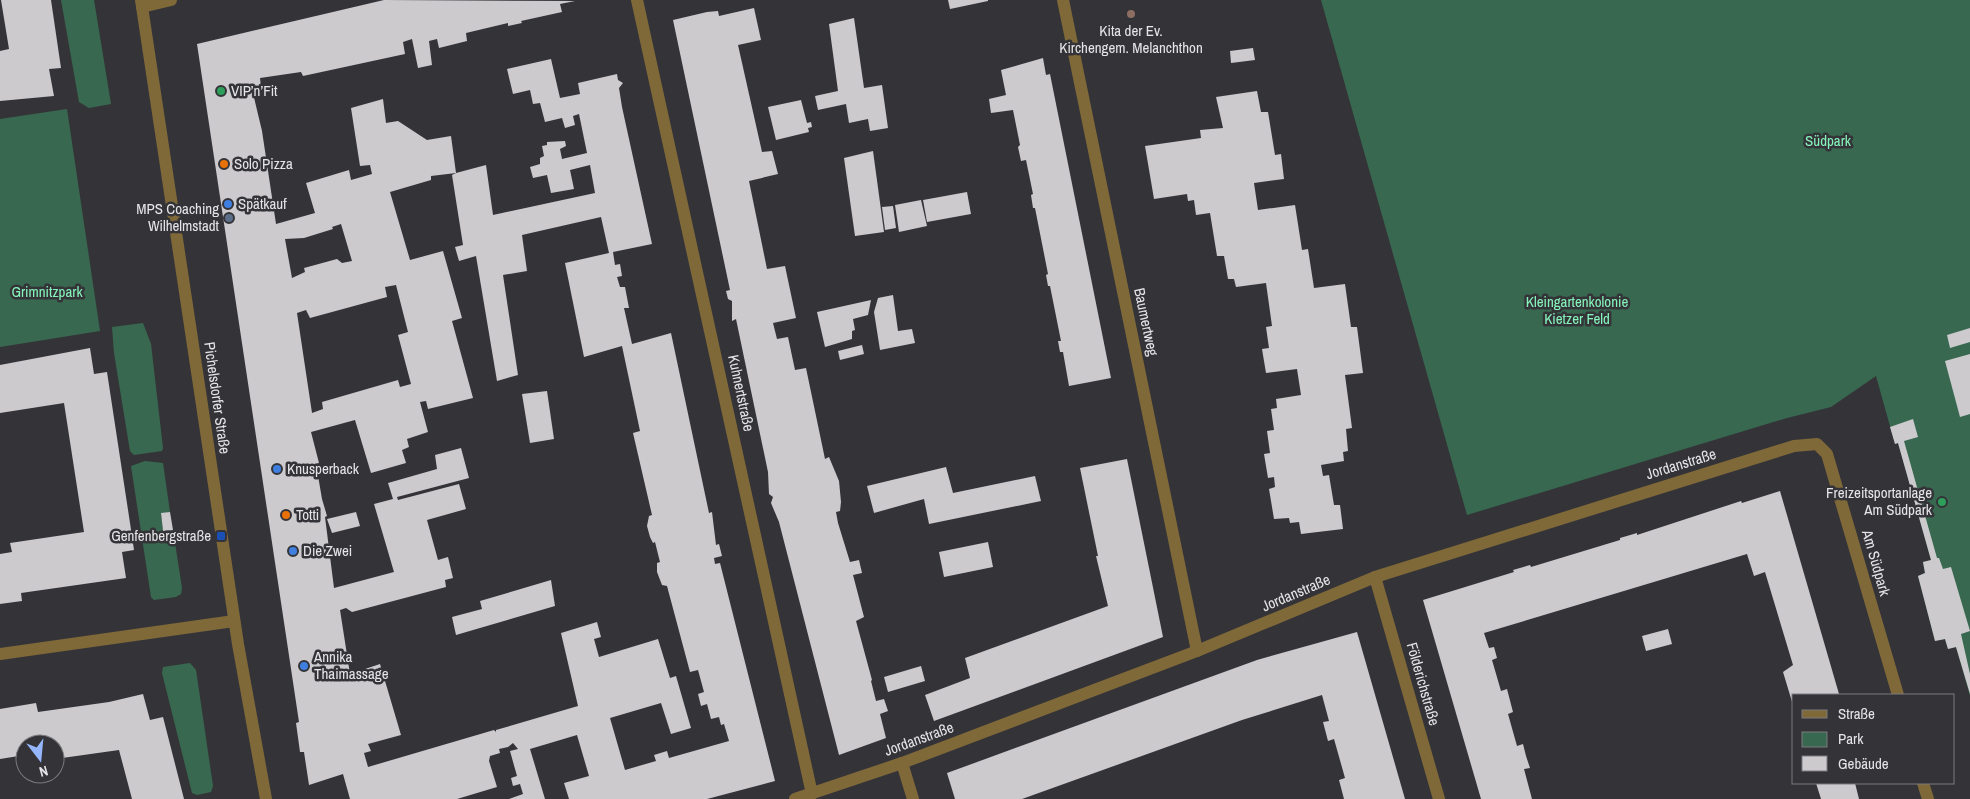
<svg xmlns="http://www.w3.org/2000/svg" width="1970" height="799" viewBox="0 0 1970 799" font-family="'Archivo Narrow',sans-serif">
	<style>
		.green { fill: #386950 }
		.building { fill: #cdcace; fill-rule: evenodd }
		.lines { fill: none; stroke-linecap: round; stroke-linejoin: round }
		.minor { stroke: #806939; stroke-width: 12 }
		.tertiary { stroke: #806939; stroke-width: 12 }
		.education-dot { fill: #8d6e63; stroke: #343438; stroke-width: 2 }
		.leisure-dot { fill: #2e9e5b; stroke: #343438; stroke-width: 2 }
		.food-dot { fill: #e8710a; stroke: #343438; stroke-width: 2 }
		.shop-dot { fill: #3f7fe0; stroke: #343438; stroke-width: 2 }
		.service-dot { fill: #5c6f8a; stroke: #343438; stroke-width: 2 }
		.transit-dot { fill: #1a4fb4; stroke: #343438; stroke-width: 2 }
		.labels { text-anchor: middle; stroke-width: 5; stroke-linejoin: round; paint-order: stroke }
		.poi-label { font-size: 15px; fill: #e5e5e8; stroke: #343438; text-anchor: start }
		.park-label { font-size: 15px; fill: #85f4bb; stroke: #343438 }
		.street-label { font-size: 15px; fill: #e5e5e8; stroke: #343438 }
	</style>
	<rect width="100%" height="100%" fill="#343438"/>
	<g class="green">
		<polygon points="61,0 94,0 111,104 89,108 79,102"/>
		<polygon points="1321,0 1970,0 1970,696 1956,647 1948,649 1945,639 1935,641 1918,576 1925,573 1923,562 1931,560 1898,443 1895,444 1876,376 1831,407 1787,418 1467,515"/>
		<polygon points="67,109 100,331 0,347 0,119"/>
		<polygon points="143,323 151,344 163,448 162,451 134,455 130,451 114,353 112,327"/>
		<polygon points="145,461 163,463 170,512 161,514 163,531 173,530 182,588 181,594 176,597 154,600 151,597 131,466"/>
		<polygon points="190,663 196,670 213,786 211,792 197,795 192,793 162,673 163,667"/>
	</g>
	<g class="building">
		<polygon points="1,0 51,0 61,68 49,69 54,96 0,101 0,51 9,49"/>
		<path d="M384 0 575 1 560 4 562 12 521 21 522 23 508 26V23L466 33 467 41 439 48 437 39 429 41 432 65 418 68 412 39 403 42 405 54 303 76 301 72 260 78 261 87 252 89 262 131 276 224 315 213 306 183 349 170 351 180 372 174 370 165 360 166 351 108 383 99 386 123 398 121 427 140 451 136 456 173 486 165 493 215 595 193 590 165 570 170 574 189 551 193 547 175 533 178 530 167 540 164V158L544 156 542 146 547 145V142L565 141 566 146 560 149 562 159 587 153 579 114 573 116 575 125 565 128 562 118 545 122 540 103 533 104 530 90 513 94 507 69 551 59 560 98 580 94 578 83 617 74 618 80 623 83 619 88 622 107 652 244 613 252 615 265 620 264 622 276 617 277 620 287H625L629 308H624L632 344 671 333 709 513 712 512 716 545 719 544 722 556 714 558 715 564 720 563 775 781 707 799H569L564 783 589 776 577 735 530 749 545 799H509L523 794 520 784 513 786 511 778 517 776 510 751 518 749 513 743 508 747 499 749 500 753 490 756 489 761 497 787 457 799H350L343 774 309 785 304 752H300L296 723 299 722 197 44ZM456 173 452 175 463 245 455 247 459 261 476 256 497 381 518 375 503 275 527 271 522 235 601 217 609 253 565 263 584 357 622 346 640 431 633 433 652 515 649 516 647 526 650 537 653 543 655 542 660 562 657 563V572L662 585 667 586 690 672 698 670 704 692 698 694 701 706 707 704 711 719 719 717 721 725 724 724 729 741 669 758 667 751 654 755 656 761 625 770 610 718 661 703 671 734 691 728 676 676 670 678 658 639 599 657 594 639 601 637 597 622 561 633 578 706 496 730V732L494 730 368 767 364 753 371 751 368 744 401 735 380 664 350 674 340 610 346 608 352 612 446 587 445 580 453 578 448 557 438 560 427 520 466 509 459 484 398 500 397 497 469 478 461 448 435 455 437 469 388 483 393 499 374 504 394 572 334 588 325 517 327 516 322 499 316 464 319 463 311 432 355 420 371 473 406 463 402 450 409 447 407 439 428 432 420 402 426 401 428 409 473 398 452 321 462 318 443 251 410 260 390 192 431 180V176ZM341 224 352 261 342 263 337 259 304 268 305 272 292 278 285 239 304 238 333 229 332 227ZM396 285 408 332 398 335 411 384 400 387 398 380 322 402 323 409 312 413 297 313 306 310 310 318 387 297 385 287Z"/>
		<polygon points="948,0 988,0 988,1 950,9"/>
		<polygon points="754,8 761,40 738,45 762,152 772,151 778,174 749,181 767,269 785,266 796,318 773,323 777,339 788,337 795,370 806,368 825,459 829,457 839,481 841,502 840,511 836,512 838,523 850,562 859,560 862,573 853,575 864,617 856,621 872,680 871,681 876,701 884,699 888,711 880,714 886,738 839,755 779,522 771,503 773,497 769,494 768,472 736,319 732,321 732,301 728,299 726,291 730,290 673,20 707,12 718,11 719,16"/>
		<polygon points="854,18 864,88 882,85 888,128 870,131 868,119 849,123 846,104 818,110 815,96 838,91 829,24"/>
		<polygon points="1253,48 1255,60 1231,63 1230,51"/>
		<polygon points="1043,58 1046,75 1050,74 1111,378 1069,386 1063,352 1060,352 1058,341 1061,341 1050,286 1048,286 1046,275 1048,274 1035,208 1033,208 1031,195 1033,194 1026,160 1021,161 1018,147 1020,145 1013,110 991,113 989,99 1006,95 1001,70"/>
		<polygon points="1257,91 1261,112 1268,112 1275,155 1281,154 1284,179 1254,183 1258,210 1295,205 1302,250 1308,249 1314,288 1345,284 1351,327 1357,327 1363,373 1345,375 1352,428 1346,429 1348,451 1343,452 1344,461 1321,465 1323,476 1329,475 1334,505 1340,505 1343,529 1301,534 1299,522 1290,523 1289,518 1274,519 1269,489 1275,487 1274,477 1268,478 1264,454 1270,453 1267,431 1274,430 1271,409 1277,408 1276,399 1301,395 1297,369 1266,373 1262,349 1269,348 1266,327 1272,326 1266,283 1236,287 1234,279 1228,279 1224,256 1217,256 1210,213 1196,215 1194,200 1188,201 1187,194 1154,199 1145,146 1201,138 1200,130 1223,128 1216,97"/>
		<polygon points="801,100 807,123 811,122 812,127 808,128 809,132 776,140 768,107"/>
		<polygon points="873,151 884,232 855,236 844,158"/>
		<polygon points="967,192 971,214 927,222 923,200"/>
		<polygon points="921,200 927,226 899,232 895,205"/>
		<polygon points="893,206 896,228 885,230 882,207"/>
		<polygon points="893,295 898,331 912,329 915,343 880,350 874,312 878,298"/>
		<polygon points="871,300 868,315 853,319 855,330 852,331 852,339 825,347 817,312"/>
		<polygon points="1970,328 1970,342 1950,348 1947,335"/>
		<polygon points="862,345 864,354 840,360 838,351"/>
		<polygon points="90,348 94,374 107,372 130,523 134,550 122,552 126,578 21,593 22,601 0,604 0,554 12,552 10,543 84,532 64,403 0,413 0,365"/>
		<polygon points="1970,354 1970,414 1960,417 1945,361"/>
		<polygon points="547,391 554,439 530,443 522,394"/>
		<polygon points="1913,419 1918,437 1904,441 1937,558 1939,558 1943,569 1951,567 1970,631 1961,634 1970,674 1970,694 1956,647 1948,649 1945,639 1935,641 1918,576 1925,573 1923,562 1931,560 1898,443 1895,444 1890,427"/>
		<polygon points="1127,459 1163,637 934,721 925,695 970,678 965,658 1108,606 1096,556 1098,556 1080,468"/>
		<polygon points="946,467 953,493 1035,476 1041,501 929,524 924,499 874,513 867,486"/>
		<polygon points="1780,491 1839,694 1794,695 1793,705 1783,672 1793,665 1765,572 1754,576 1747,554 1484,633 1489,648 1494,647 1497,658 1492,660 1501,691 1507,689 1513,712 1508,714 1517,746 1523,744 1526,756 1530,768 1524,769 1532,799 1481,799 1423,600 1514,572 1513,570 1530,565 1531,567 1620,540 1620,538 1637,533 1637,535 1741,501 1742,503"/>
		<polygon points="170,512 173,530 163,531 161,513"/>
		<polygon points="356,512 360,526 332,533 327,519"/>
		<polygon points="988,542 993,567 944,577 939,552"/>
		<polygon points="551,580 555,606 456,635 452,617 482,609 480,601"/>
		<polygon points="1668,629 1672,644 1646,651 1642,636"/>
		<polygon points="1357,632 1405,799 1344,799 1339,780 1345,778 1334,739 1328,741 1323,722 1329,721 1322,695 1242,720 1022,799 955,799 947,773 1257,660"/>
		<polygon points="921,666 925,681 888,692 884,677"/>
		<polygon points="143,694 150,720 163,717 184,799 132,799 119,750 55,759 55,744 25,744 25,755 0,759 0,709 36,703 38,712 109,702"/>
		<polygon points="1816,783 1855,783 1859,799 1821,799"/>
	</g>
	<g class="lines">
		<g class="minor">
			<polyline points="637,0 812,794"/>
			<polyline points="1063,0 1197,651"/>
			<polyline points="142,7 171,0"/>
			<polyline points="1375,577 1439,799"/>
			<polyline points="0,654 234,621"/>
			<polyline points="902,763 913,799"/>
			<polyline points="1923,783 1928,799"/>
			<polyline points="795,799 902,763 1197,651 1375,577 1794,446 1817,444 1827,454 1898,695"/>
		</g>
		<polyline class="tertiary" points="141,0 238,644 266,799"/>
	</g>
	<circle class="education-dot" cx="1131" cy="14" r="5"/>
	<g class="leisure-dot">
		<circle cx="221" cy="91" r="5"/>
		<circle cx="1942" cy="502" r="5"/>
	</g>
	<g class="food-dot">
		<circle cx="224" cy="164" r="5"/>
		<circle cx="286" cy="515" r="5"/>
	</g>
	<g class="shop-dot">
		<circle cx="228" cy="204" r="5"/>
		<circle cx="277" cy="469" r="5"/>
		<circle cx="293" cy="551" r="5"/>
		<circle cx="304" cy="666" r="5"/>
	</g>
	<circle class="service-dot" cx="229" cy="218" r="5"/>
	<rect class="transit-dot" x="216" y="531" width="10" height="10" rx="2.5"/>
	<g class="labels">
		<g class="poi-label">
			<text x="1131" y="36" text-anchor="middle">Kita der Ev.<tspan x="1131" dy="17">Kirchengem. Melanchthon</tspan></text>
			<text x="231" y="96">VIP’n’Fit</text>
			<text x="234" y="169">Solo Pizza</text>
			<text x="238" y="209">Spätkauf</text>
			<text x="219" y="214" text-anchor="end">MPS Coaching<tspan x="219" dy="17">Wilhelmstadt</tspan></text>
			<text x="287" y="474">Knusperback</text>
			<text x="1932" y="498" text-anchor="end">Freizeitsportanlage<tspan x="1932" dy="17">Am Südpark</tspan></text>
			<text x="296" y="520">Totti</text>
			<text x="211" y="541" text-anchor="end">Genfenbergstraße</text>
			<text x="303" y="556">Die Zwei</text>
			<text x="314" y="662">Annika<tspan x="314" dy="17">Thaimassage</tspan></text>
		</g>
		<g class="park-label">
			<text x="1828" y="146">Südpark</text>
			<text x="47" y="297">Grimnitzpark</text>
			<text x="1577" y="307">Kleingartenkolonie<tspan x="1577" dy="17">Kietzer Feld</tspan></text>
		</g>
		<g class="street-label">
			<text transform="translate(1146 322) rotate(78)" y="5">Baumertweg</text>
			<text transform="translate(741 393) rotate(78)" y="5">Kuhnertstraße</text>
			<text transform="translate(217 398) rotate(82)" y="5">Pichelsdorfer Straße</text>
			<text transform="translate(1681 464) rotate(-17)" y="5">Jordanstraße</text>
			<text transform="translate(1876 563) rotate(74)" y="5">Am Südpark</text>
			<text transform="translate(1296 593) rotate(-23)" y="5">Jordanstraße</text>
			<text transform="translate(1423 684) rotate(74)" y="5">Földerichstraße</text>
			<text transform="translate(919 739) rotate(-20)" y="5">Jordanstraße</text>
		</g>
	</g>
	<rect x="1792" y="694" width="162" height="90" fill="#343438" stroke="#7b7b7e"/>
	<rect x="1802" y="710" width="25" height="8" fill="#806939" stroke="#7b7b7e"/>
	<text x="1838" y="719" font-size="15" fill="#e5e5e8">Straße</text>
	<rect x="1802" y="732" width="25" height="15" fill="#386950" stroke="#7b7b7e"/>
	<text x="1838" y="744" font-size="15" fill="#e5e5e8">Park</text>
	<rect x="1802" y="756" width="25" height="15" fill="#cdcace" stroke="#7b7b7e"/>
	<text x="1838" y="769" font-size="15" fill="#e5e5e8">Gebäude</text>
	<g transform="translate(40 759) rotate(164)"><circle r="24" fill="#343438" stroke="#7b7b7e"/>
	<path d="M0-4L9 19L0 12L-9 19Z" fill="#95b6fd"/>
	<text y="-8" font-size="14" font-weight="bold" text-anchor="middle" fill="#e5e5e8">N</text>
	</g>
</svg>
